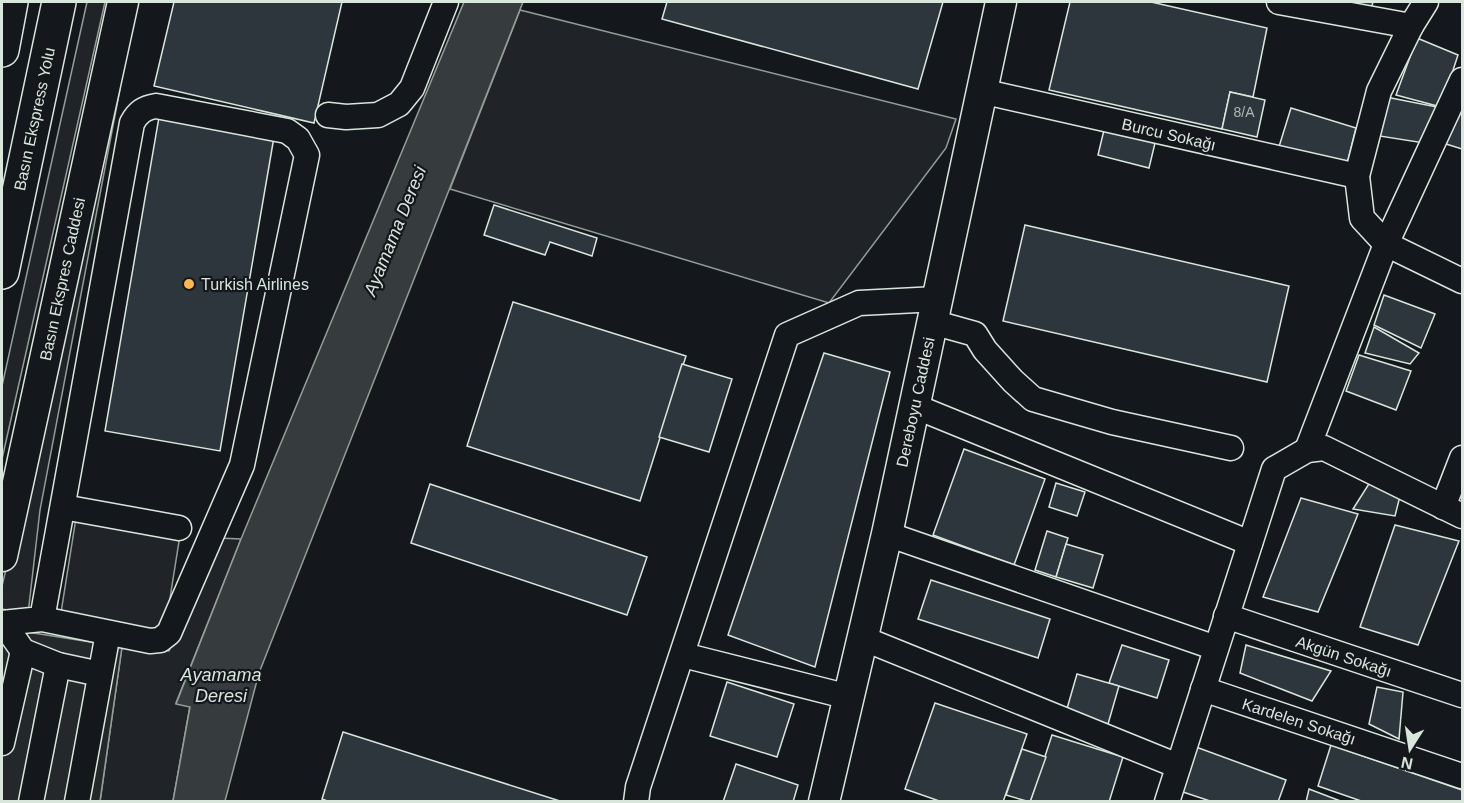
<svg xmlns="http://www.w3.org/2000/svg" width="1464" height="803" viewBox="0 0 1464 803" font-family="Arial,sans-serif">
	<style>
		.green { fill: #202428; stroke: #939e99; stroke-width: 1.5 }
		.parking { fill: #24282b; stroke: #939e99; stroke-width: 1.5 }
		.water { fill: #363b3e; stroke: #939e99; stroke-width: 1.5 }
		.building { fill: #2c363c; stroke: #d8e6dc; stroke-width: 1.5 }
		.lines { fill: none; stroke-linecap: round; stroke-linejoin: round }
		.minor-casing { stroke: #d8e6dc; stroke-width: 27 }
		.major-casing { stroke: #d8e6dc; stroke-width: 33 }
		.highway-casing { stroke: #d8e6dc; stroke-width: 36 }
		.minor { stroke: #14181c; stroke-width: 24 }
		.major { stroke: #14181c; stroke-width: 30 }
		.highway { stroke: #14181c; stroke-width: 33 }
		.poi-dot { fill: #ffb74d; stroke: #14181c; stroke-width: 2 }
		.labels { text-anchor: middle; stroke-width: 4.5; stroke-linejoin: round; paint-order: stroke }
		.number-label { font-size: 14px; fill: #adbab4 }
		.street-label { font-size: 16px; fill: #d8e6dc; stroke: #14181c }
		.poi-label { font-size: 16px; fill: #d8e6dc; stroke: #14181c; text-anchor: start }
		.water-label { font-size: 18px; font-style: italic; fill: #d8e6dc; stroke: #14181c }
	</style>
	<rect width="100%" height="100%" fill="#14181c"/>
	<g class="green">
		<polygon points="87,2 105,2 2,459 2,386"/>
		<polygon points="520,10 956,119 946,148 829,303 450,189"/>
		<polygon points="120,89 40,510 28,614 2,609 2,586"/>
		<polygon points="76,518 180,535 164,636 60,619"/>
		<polygon points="218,538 241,539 176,703 190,706 173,801 100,802 122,647 169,651"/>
	</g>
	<polygon class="parking" points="2,628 122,647 100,801 2,801"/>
	<polygon class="water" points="464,2 523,2 259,673 225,801 173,801 190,707 176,704 241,539"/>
	<g class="building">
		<polygon points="174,2 342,2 314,123 154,86"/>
		<polygon points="667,2 943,2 918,89 662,19"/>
		<polygon points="1070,2 1151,2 1267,28 1253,97 1230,92 1222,129 1049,90"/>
		<polygon points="1338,2 1373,2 1371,9"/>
		<polygon points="1417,38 1458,55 1441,107 1396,95"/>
		<polygon points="1230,92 1265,100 1257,137 1222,129"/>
		<polygon points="1386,97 1437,107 1424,143 1373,135"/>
		<polygon points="1462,102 1462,149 1446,144"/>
		<polygon points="1291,108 1356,128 1347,164 1278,150"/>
		<polygon points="159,117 274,137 220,451 105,431"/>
		<polygon points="1104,130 1155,143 1149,168 1098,155"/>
		<polygon points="494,205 597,238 592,256 550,242 545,255 484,235"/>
		<polygon points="1025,225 1289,286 1267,382 1003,321"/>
		<polygon points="1384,295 1435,314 1421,348 1374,325"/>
		<polygon points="513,302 686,356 640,501 467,446"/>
		<polygon points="1374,327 1419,353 1410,364 1365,353"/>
		<polygon points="824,353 890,372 815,667 728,635"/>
		<polygon points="1359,355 1411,371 1396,410 1346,391"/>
		<polygon points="682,364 732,379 709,452 659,437"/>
		<polygon points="964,449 1045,479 1014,565 933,535"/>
		<polygon points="1372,479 1400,496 1395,516 1353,509"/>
		<polygon points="1056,483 1085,492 1077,516 1049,507"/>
		<polygon points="430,484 647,557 627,615 411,543"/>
		<polygon points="1301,498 1358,514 1318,612 1263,597"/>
		<polygon points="1395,525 1459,541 1418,645 1360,627"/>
		<polygon points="1047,531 1068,538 1056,577 1035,570"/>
		<polygon points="1066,544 1103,555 1093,588 1056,577"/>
		<polygon points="931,580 1050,619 1038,658 918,619"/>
		<polygon points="1122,645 1169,660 1157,698 1109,683"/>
		<polygon points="1246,645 1331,671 1312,701 1240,673"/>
		<polygon points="1077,674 1119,686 1108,724 1066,712"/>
		<polygon points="727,682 794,704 777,757 710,736"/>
		<polygon points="1377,687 1403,692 1399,739 1369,724"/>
		<polygon points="935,703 1027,734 1003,802 942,802 905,789"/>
		<polygon points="343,732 563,802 330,802 322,799"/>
		<polygon points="1052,735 1123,757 1109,802 1030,802"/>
		<polygon points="1331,745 1462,790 1462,802 1364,802 1318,786"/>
		<polygon points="1196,747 1286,780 1278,802 1213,802 1177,790"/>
		<polygon points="1022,749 1046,757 1030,802 1006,795"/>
		<polygon points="736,764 798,785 793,802 723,802"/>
		<polygon points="1309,789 1343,802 1306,802"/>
	</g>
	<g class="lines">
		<defs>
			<g id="minor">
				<polyline points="1279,2 1411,26"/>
				<polyline points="1426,2 1411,26 1379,91 1357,176 1362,218 1386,244 1462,281"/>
				<polyline points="981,91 1357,176"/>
				<polyline points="328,115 346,117 378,115 399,104 412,88 446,2"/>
				<polyline points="932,322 975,334 985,350 1013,381 1033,399 1112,422 1231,448"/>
				<polyline points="914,406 1250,543"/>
				<polyline points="1307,450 1386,244 1462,80"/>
				<polyline points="63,507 179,528"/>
				<polyline points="1443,507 1462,458"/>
				<polyline points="887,534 1216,648"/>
				<polyline points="1226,616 1462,695"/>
				<path d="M2 623 42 619 150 641 160 640 169 633 242 465 307 155 298 139 287 131 156 106C144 108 138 112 132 123L42 619"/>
				<polyline points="4,624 23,651 58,665 100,674"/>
				<polyline points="862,638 1178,766"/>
				<polyline points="683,655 849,697"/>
				<polyline points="1203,689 1462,776"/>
				<polyline points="2,743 23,651"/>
				<polyline points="31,802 58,665"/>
				<polyline points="77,802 108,633"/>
				<polyline points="636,802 638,787 787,335 859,303 937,299"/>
				<polyline points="1167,802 1274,469 1307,450 1324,448 1462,516"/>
			</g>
			<g id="major">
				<polyline points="2,556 123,2"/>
				<polyline points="824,802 887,534 1001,2"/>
			</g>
			<g id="highway">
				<polyline points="2,50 11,2"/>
				<polyline points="2,272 59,2"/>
			</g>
		</defs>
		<use href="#minor" class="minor-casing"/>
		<use href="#major" class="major-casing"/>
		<use href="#highway" class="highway-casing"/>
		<use href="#minor" class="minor"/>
		<use href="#major" class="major"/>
		<use href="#highway" class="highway"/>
	</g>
	<circle class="poi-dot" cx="189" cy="284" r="6"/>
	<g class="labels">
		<g class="number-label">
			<text x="1244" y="117">8/A</text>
		</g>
		<g class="street-label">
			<text transform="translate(34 119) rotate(-78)" y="6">Basın Ekspress Yolu</text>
			<text transform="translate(1169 134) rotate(13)" y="6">Burcu Sokağı</text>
			<text transform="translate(62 279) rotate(-78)" y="6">Basın Ekspres Caddesi</text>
			<text transform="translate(915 402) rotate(-78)" y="6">Dereboyu Caddesi</text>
			<text transform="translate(1344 656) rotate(18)" y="6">Akgün Sokağı</text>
			<text transform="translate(1299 721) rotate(18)" y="6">Kardelen Sokağı</text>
		</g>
		<g class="poi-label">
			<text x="201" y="290">Turkish Airlines</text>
		</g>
		<g class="water-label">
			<text transform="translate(395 231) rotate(-68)" y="6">Ayamama Deresi</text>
			<text x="221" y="681">Ayamama<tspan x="221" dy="21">Deresi</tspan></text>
		</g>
	</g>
	<rect width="1464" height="803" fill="none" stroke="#d8e6dc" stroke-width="6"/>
	<g transform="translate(1410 749) rotate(192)" stroke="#14181c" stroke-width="4.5" paint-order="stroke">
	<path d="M0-4.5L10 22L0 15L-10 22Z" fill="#d8e6dc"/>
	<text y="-9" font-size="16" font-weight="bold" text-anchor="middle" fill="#d8e6dc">N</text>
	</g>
</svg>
